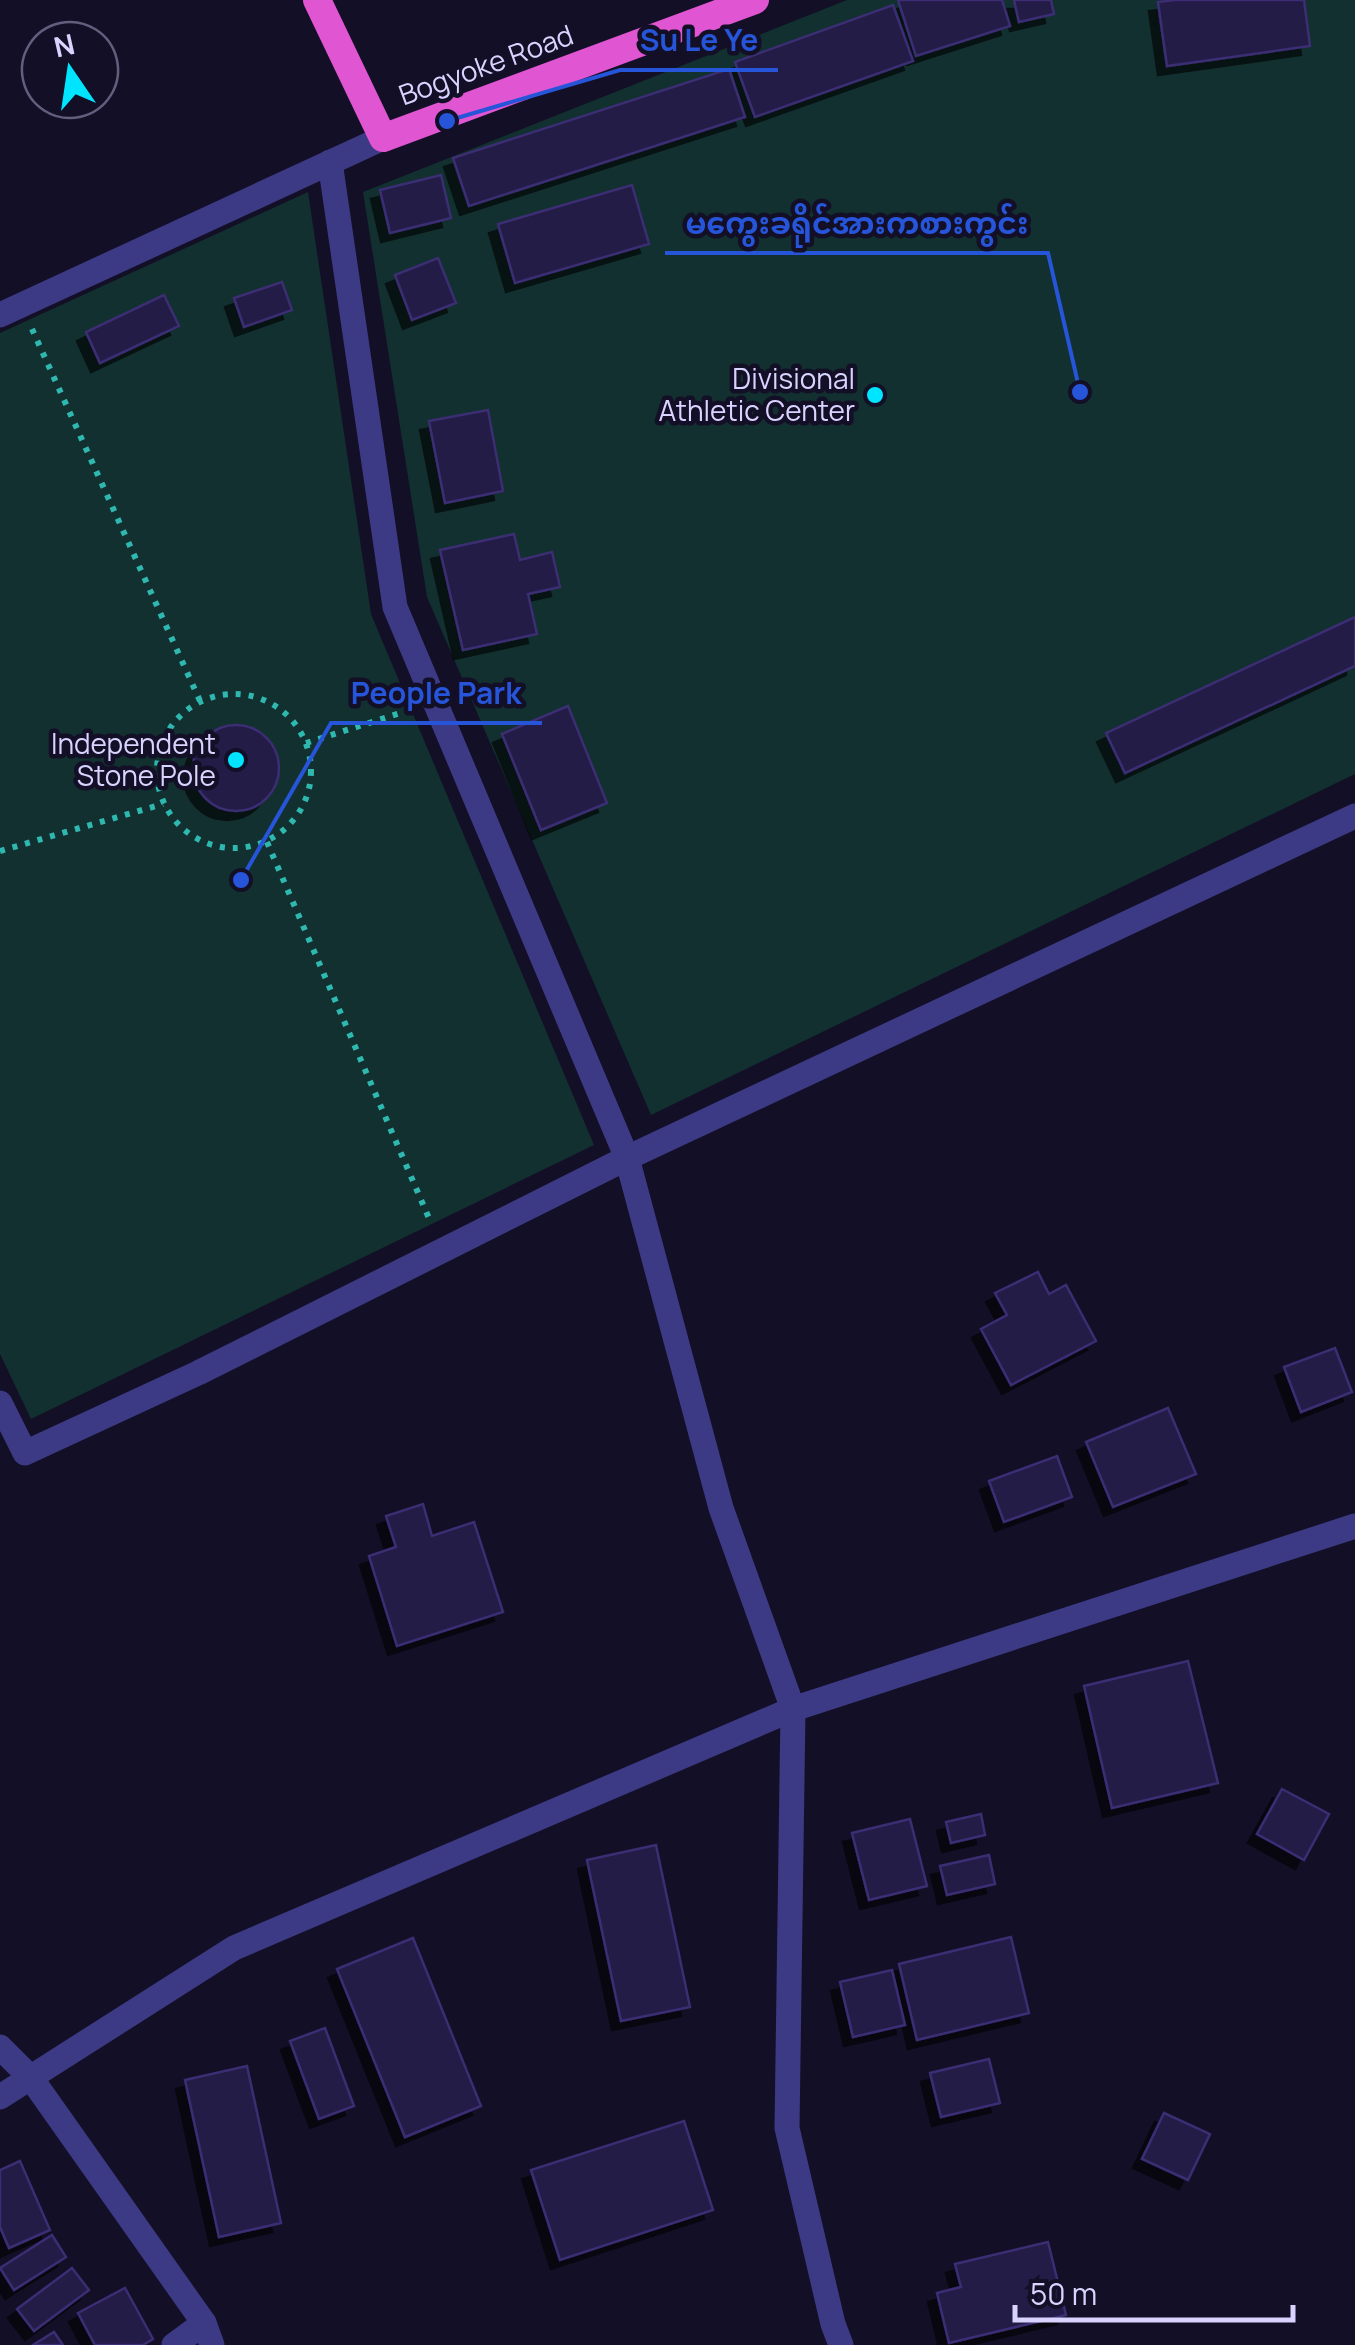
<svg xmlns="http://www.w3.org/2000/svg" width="1355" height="2345" viewBox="0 0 1355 2345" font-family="Manrope,'Noto Sans Myanmar',sans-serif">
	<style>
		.green { fill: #12302f }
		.building { fill: #241b47; stroke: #3b2d73; stroke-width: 2.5; filter: url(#shadow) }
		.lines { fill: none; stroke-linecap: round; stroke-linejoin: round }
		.path { stroke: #2fb8b0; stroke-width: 6; stroke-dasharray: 5 8; stroke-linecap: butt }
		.minor { stroke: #3d3a85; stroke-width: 25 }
		.tertiary { stroke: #3d3a85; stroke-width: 25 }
		.trunk { stroke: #e055d1; stroke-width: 28 }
		.poi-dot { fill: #00e5ff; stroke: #130f26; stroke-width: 4 }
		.labels { text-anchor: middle; stroke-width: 9; stroke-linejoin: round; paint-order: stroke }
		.street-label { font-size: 28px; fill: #d9d4ff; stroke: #130f26 }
		.poi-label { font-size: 28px; fill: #d9d4ff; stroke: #130f26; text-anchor: end }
		.leader { fill: none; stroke: #2655da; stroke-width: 4 }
		.callout-dot { fill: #2655da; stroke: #130f26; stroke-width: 4 }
		.callout-label { font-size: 30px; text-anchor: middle; font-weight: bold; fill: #2655da; stroke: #130f26; stroke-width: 9; stroke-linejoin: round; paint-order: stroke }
	</style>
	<defs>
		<filter id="shadow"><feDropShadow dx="-9" dy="9" stdDeviation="0" flood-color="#0009"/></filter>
	</defs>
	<rect width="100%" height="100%" fill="#130f26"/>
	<g class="green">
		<polygon points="847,0 1355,0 1355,774 651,1115 427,597 363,192"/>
		<polygon points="308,192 371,614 594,1145 31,1419 0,1354 0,333"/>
	</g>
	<g class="building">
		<polygon points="898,0 1002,0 1010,26 916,56"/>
		<polygon points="1014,0 1051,0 1054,14 1019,22"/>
		<polygon points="1175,0 1304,0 1310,46 1167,66 1158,2"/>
		<polygon points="893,5 913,61 755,117 735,62"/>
		<polygon points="729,69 745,117 469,206 453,158"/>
		<polygon points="441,175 451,218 390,233 380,190"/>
		<polygon points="632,185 649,244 515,283 498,224"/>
		<polygon points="438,258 456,303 412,320 395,275"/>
		<polygon points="282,282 292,310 244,327 234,298"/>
		<polygon points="164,295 179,326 100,363 86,332"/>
		<polygon points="488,410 503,491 445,503 429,421"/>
		<polygon points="514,534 520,560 552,552 560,587 528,594 537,634 463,650 440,550"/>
		<polygon points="1355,617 1355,666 1125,773 1106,733"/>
		<polygon points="568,706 607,803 541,830 502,734"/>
		<circle cx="236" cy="768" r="43"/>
		<polygon points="1038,1272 1049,1294 1066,1285 1096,1341 1011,1385 981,1329 1007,1315 995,1293"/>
		<polygon points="1335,1348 1352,1392 1301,1412 1284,1367"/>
		<polygon points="1168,1408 1196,1474 1113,1507 1086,1442"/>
		<polygon points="1057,1456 1072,1497 1004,1522 989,1481"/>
		<polygon points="423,1504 432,1536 474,1522 503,1612 397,1646 369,1556 396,1547 386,1516"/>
		<polygon points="1188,1661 1218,1783 1112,1808 1084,1686"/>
		<polygon points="1282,1789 1329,1814 1304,1860 1257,1834"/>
		<polygon points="981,1814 985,1835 951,1843 946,1822"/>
		<polygon points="910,1819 927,1886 869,1900 852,1833"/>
		<polygon points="656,1845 690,2007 621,2021 587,1860"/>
		<polygon points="989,1855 995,1884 947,1895 940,1866"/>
		<polygon points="1011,1937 1029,2013 917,2040 899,1964"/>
		<polygon points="413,1938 481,2106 405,2137 337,1969"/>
		<polygon points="892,1970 905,2025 853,2037 840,1982"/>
		<polygon points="325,2028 354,2106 319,2119 290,2041"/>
		<polygon points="989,2059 1000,2103 941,2117 930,2073"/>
		<polygon points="247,2066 281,2223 219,2237 185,2080"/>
		<polygon points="1164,2113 1210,2134 1188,2180 1142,2159"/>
		<polygon points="684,2121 713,2210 560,2260 531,2170"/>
		<polygon points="20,2161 50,2230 9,2248 0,2227 0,2170"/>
		<polygon points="52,2235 66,2257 14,2290 0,2268"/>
		<polygon points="1048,2242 1066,2315 949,2343 937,2293 961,2287 955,2264"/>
		<polygon points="72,2268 89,2290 34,2331 17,2309"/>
		<polygon points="125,2288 153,2339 143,2345 95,2345 78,2313"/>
		<polygon points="54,2332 63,2345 33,2345"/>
	</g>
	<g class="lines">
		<g class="path">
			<polyline points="32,329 200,701"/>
			<circle cx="234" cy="771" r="77"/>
			<polyline points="306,743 410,710"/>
			<polyline points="267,842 431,1223"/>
			<polyline points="0,851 163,804"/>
		</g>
		<g class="minor">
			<polyline points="330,162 395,607 627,1158 721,1508 793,1709 787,2128 833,2324 841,2345"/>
			<polyline points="0,315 383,138"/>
			<polyline points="0,2047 31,2078 204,2323 212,2345"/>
			<polyline points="0,2097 234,1948 793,1709 1355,1526"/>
			<polyline points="174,2345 204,2323"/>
		</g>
		<polyline class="tertiary" points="0,1403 25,1453 198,1373 627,1158 1355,816"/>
		<polyline class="trunk" points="317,0 383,138 755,0"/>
	</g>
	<g class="poi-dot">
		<circle cx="875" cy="395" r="10"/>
		<circle cx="236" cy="760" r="10"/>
	</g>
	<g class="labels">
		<g class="street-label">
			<text transform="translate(486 65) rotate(-20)" y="10">Bogyoke Road</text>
		</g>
		<g class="poi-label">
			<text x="855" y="389">Divisional<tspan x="855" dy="32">Athletic Center</tspan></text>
			<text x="216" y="754">Independent<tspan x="216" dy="32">Stone Pole</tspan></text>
		</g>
	</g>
	<path class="leader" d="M447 121L620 70H778M1080 392L1048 253H665M241 880L331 723H542"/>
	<g class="callout-dot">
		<circle cx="447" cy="121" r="10"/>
		<circle cx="1080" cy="392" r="10"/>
		<circle cx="241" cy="880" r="10"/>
	</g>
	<g class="callout-label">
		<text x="699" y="51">Su Le Ye</text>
		<text x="857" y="234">မကွေးခရိုင်အားကစားကွင်း</text>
		<text x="436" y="704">People Park</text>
	</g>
	<g transform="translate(70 70) rotate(347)"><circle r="48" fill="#130f26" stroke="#625e7d" stroke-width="2.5"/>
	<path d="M0-8L18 38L0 25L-18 38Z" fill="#00e5ff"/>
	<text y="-15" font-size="28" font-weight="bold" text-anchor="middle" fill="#d9d4ff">N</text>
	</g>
	<path d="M1015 2305v15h278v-15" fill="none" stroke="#d9d4ff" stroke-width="5"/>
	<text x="1030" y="2305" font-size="30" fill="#d9d4ff" stroke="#130f26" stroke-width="8" paint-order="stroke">50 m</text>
</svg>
